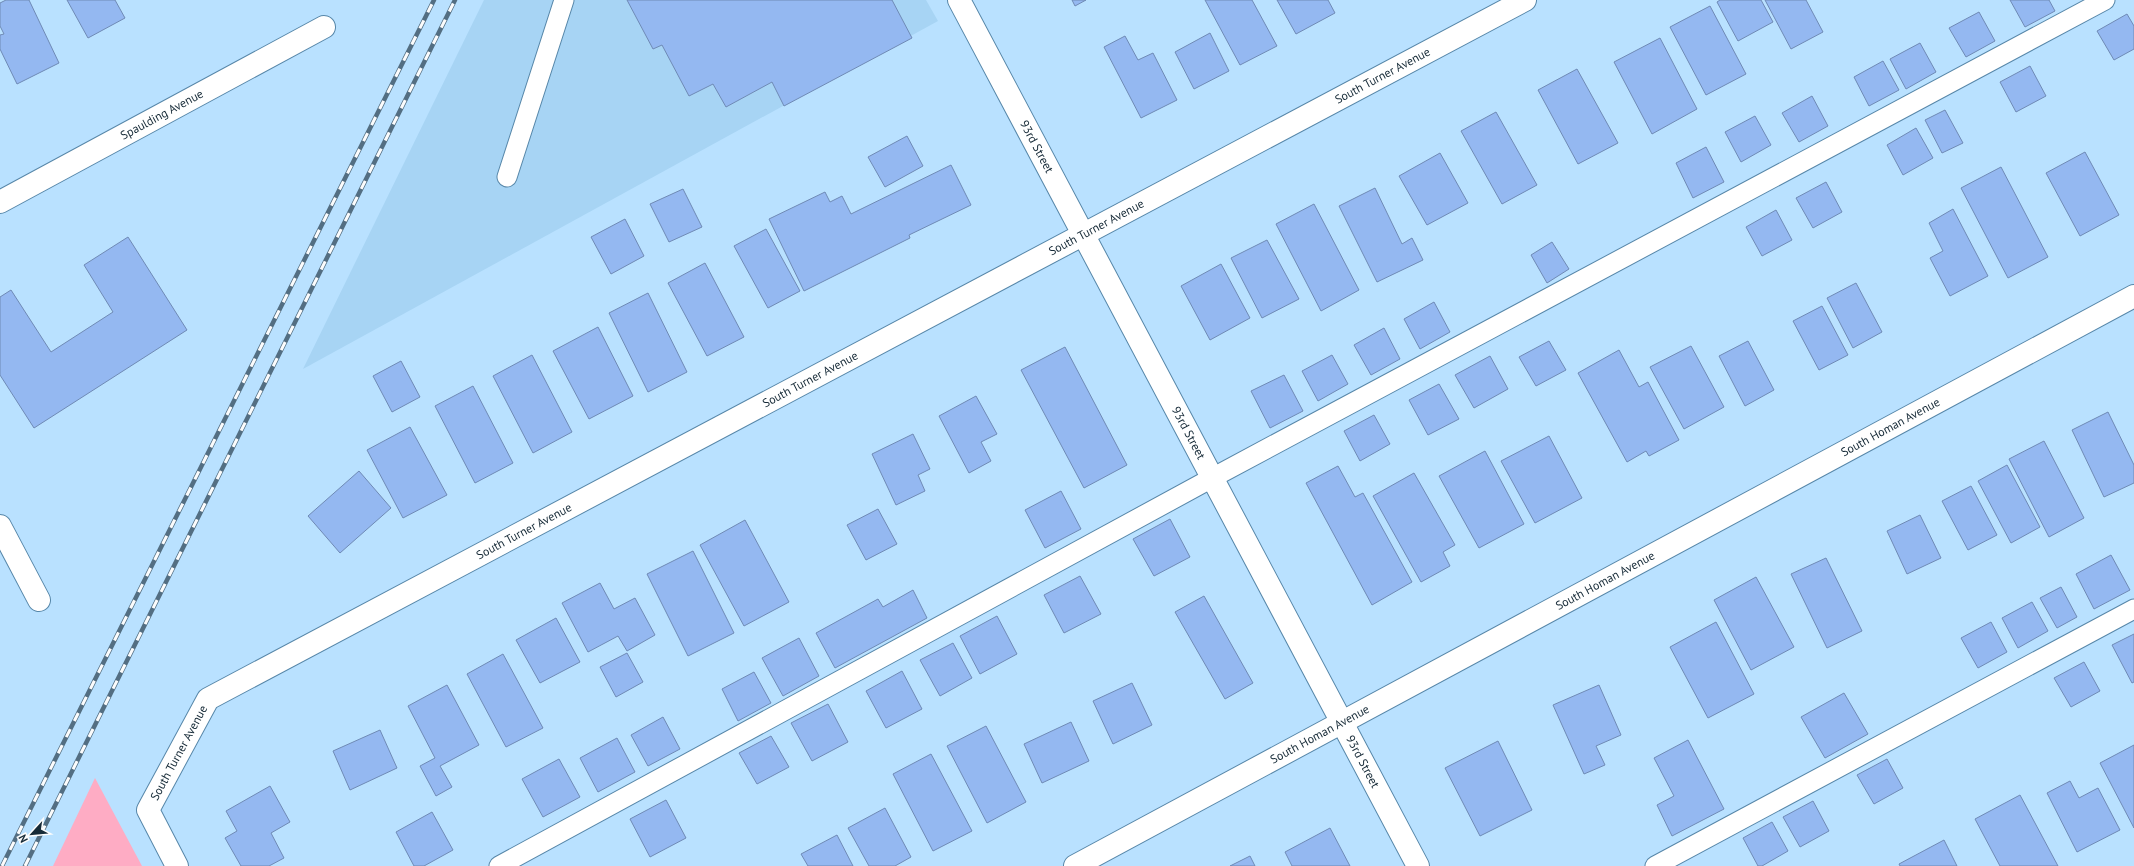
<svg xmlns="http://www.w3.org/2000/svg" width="2134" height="866" viewBox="0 0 2134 866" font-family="'PT Sans',sans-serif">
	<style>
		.built { fill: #a7d4f4 }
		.green { fill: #feacc4 }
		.building { fill: #94b8f1; stroke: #6f8ab5 }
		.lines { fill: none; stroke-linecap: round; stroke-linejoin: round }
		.lane-casing { stroke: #5787a9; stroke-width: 21 }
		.street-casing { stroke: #5787a9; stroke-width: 24 }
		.lane { stroke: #fff; stroke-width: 19 }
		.street { stroke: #fff; stroke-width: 22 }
		.rail-casing { stroke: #536e82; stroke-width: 4.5 }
		.rail { stroke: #fcfcfc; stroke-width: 3; stroke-dasharray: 9; stroke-linecap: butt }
		.labels { text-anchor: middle; stroke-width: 4; stroke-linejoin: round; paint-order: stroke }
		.street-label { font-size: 12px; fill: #162a37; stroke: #fcfcfc }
	</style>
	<rect width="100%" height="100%" fill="#b9e1ff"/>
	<polygon class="built" points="484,0 926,0 938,21 303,369"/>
	<polygon class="green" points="95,778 142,866 53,866"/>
	<g class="building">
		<polygon points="6,0 29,0 59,63 17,84 0,49 0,35 4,34 0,26 0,3"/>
		<polygon points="67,0 115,0 125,18 88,38"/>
		<polygon points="627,0 892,0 912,38 784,106 772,82 726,107 713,84 689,96 662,45 653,49"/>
		<polygon points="1072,0 1086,0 1075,6"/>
		<polygon points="1205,0 1252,0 1277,46 1240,65"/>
		<polygon points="1277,0 1328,0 1335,13 1296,34"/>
		<polygon points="1720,0 1761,0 1773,22 1738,41 1717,2"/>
		<polygon points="1765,0 1806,0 1823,32 1791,49"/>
		<polygon points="2010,0 2049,0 2055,11 2025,27"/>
		<polygon points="1710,6 1746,74 1706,95 1670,27"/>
		<polygon points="1979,12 1995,41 1966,57 1949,28"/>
		<polygon points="2127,14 2134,26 2134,49 2114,60 2097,31"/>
		<polygon points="1210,33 1229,71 1194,89 1175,52"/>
		<polygon points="1125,36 1138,60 1153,53 1177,100 1141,118 1104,47"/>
		<polygon points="1660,38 1697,109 1652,134 1614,62"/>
		<polygon points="1920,43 1936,72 1906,89 1890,59"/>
		<polygon points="1883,61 1899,90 1869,106 1854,77"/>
		<polygon points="2030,66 2046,96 2016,112 2000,82"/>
		<polygon points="1577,69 1618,143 1578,164 1538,90"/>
		<polygon points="1812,96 1828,126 1799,142 1782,113"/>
		<polygon points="1945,110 1963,143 1942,153 1925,120"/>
		<polygon points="1496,112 1537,185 1502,204 1461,131"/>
		<polygon points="1755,116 1771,145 1741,162 1725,132"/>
		<polygon points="1916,128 1933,158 1903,175 1887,145"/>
		<polygon points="907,136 923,166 885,187 868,157"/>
		<polygon points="1706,147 1724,182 1693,198 1676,163"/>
		<polygon points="2085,152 2119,215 2080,236 2046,173"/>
		<polygon points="1440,153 1468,203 1427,225 1399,176"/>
		<polygon points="951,165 971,205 909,235 910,238 804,291 769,219 825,192 830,202 842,196 851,214"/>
		<polygon points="2001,167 2048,257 2008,278 1961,188"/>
		<polygon points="1826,182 1842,212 1813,228 1796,198"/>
		<polygon points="1375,188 1402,244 1412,238 1423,260 1377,282 1339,206"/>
		<polygon points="683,189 702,227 669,242 650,204"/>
		<polygon points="1314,204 1359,290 1321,311 1276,224"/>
		<polygon points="1953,209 1988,276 1950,296 1930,258 1943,251 1929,223"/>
		<polygon points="1776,210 1792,240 1762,256 1746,227"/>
		<polygon points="625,219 644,256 611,274 591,237"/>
		<polygon points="766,229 800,291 768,308 734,246"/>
		<polygon points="128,237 187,330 34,428 0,375 0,297 11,290 51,352 113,312 84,265"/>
		<polygon points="1267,240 1299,299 1262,318 1231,258"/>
		<polygon points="1552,242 1569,269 1547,283 1531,255"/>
		<polygon points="705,263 744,337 707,356 668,283"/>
		<polygon points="1221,264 1250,318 1210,340 1181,286"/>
		<polygon points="1856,283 1882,332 1853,348 1827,298"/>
		<polygon points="648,293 687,372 648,392 609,313"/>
		<polygon points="1434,302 1450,332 1420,349 1404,319"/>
		<polygon points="1822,306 1848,355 1819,370 1793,321"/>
		<polygon points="598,327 633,396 589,419 553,351"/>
		<polygon points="1384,328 1400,359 1371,375 1354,345"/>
		<polygon points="1549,341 1566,370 1536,386 1519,357"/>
		<polygon points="1748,341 1774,390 1745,406 1719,356"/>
		<polygon points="1691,346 1724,407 1684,429 1650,367"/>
		<polygon points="1065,347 1127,465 1084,488 1021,370"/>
		<polygon points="1619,350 1639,387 1648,382 1679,440 1649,456 1646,451 1627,462 1578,373"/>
		<polygon points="532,355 572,432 533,453 493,376"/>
		<polygon points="1332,355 1348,384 1318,401 1302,371"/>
		<polygon points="1490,356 1508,389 1474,408 1455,375"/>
		<polygon points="401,361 420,397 392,412 373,376"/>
		<polygon points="1284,375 1303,411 1270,428 1251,391"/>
		<polygon points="1439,384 1459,419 1428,435 1409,400"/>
		<polygon points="473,386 513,463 475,483 435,406"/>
		<polygon points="976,396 997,434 981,442 991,461 969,473 939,416"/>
		<polygon points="2108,412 2134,465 2134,483 2104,497 2072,430"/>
		<polygon points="1374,415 1390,444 1360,461 1344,431"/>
		<polygon points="410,427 447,495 403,518 367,450"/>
		<polygon points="913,434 930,469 918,475 925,491 896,505 872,454"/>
		<polygon points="1549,436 1582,498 1535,523 1501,461"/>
		<polygon points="2044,441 2084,518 2049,537 2009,459"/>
		<polygon points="1485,451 1524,524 1479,548 1439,476"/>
		<polygon points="2007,465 2040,527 2011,543 1978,481"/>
		<polygon points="1338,466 1355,497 1363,493 1412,582 1372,605 1306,483"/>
		<polygon points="359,471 391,508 340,553 308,516"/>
		<polygon points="1414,473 1455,545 1443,552 1450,566 1421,582 1373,496"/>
		<polygon points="1971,486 1997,535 1968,550 1942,501"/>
		<polygon points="1061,491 1081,529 1045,548 1025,510"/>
		<polygon points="878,509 897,544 866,560 847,525"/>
		<polygon points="1920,515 1941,558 1907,574 1887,531"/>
		<polygon points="1170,519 1190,557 1154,576 1133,539"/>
		<polygon points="745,520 789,602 744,626 700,545"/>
		<polygon points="693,551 734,633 688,656 647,574"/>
		<polygon points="2111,555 2130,590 2094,609 2076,574"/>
		<polygon points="1826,558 1862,631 1827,648 1791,574"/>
		<polygon points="1080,576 1101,614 1064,633 1044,595"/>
		<polygon points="1756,577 1794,647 1751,670 1714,600"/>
		<polygon points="600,583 614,609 635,598 655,635 627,651 618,636 588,652 562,603"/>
		<polygon points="2061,587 2077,617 2057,628 2040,598"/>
		<polygon points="913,590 927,618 835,668 816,633 878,599 883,607"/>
		<polygon points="1204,596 1253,683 1225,699 1175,612"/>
		<polygon points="2032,602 2048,631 2018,648 2002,618"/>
		<polygon points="997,616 1017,654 980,674 960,636"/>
		<polygon points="556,618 580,662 540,683 516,640"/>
		<polygon points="1716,622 1754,694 1708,718 1670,647"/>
		<polygon points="1991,622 2007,652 1978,668 1961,638"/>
		<polygon points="2134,634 2134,682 2132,683 2112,645"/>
		<polygon points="799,638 819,676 783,696 762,658"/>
		<polygon points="953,643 972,678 940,696 920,660"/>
		<polygon points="627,653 643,682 616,697 600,667"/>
		<polygon points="503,654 543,728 506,747 467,674"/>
		<polygon points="2084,662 2100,691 2071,707 2054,678"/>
		<polygon points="902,671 922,709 886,728 866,691"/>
		<polygon points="754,672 771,703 738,721 722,689"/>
		<polygon points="1132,683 1152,725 1113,744 1093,701"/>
		<polygon points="447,685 479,745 440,766 452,787 436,796 420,766 435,758 408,706"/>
		<polygon points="1599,685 1621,735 1596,746 1605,765 1584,774 1553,705"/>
		<polygon points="1844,693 1868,734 1825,758 1801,717"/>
		<polygon points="828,704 848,742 812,761 791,723"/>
		<polygon points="663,717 680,749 648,766 631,735"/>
		<polygon points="1071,722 1089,761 1042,783 1024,744"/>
		<polygon points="986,726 1026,802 987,823 947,746"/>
		<polygon points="380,730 397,768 350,790 333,751"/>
		<polygon points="771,736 789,767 757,784 739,753"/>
		<polygon points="617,738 635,772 598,792 580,758"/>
		<polygon points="1688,740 1724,809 1672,836 1657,805 1674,796 1654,758"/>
		<polygon points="1498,741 1532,810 1480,836 1445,768"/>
		<polygon points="2134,745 2134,828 2100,763"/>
		<polygon points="931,754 972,831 933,851 893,774"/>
		<polygon points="559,759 580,797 543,817 522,779"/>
		<polygon points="1887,759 1903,788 1874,804 1857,775"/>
		<polygon points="2070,781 2079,798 2098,788 2120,830 2077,852 2047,793"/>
		<polygon points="270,786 290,822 271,833 284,858 269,866 241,866 225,838 237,831 226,811"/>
		<polygon points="2020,795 2058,866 2000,866 1975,819"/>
		<polygon points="666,800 686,838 650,857 630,819"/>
		<polygon points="1813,801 1829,831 1800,847 1783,817"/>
		<polygon points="885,808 911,857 895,866 869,866 848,828"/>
		<polygon points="432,812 453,850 424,866 414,866 396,832"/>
		<polygon points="1772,822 1788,851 1762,866 1758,866 1743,838"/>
		<polygon points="1330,828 1350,866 1292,866 1285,852"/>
		<polygon points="837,835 853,866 808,866 801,854"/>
		<polygon points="1944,840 1957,866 1900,866 1899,864"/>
		<polygon points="1250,856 1255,866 1230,866"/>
	</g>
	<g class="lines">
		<defs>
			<g id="lane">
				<polyline points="507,177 564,0"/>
				<polyline points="499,866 1212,478 2105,0"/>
				<polyline points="1655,866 2134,609"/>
			</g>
			<g id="street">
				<path id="s1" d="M959 0 1418 866"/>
				<path id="s2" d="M0 202 324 27"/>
				<polyline points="0,526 39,600"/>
				<path id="s3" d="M177 866 148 810 208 699 1525 0"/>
				<path id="s4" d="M1075 866 2134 296"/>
			</g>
		</defs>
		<use href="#lane" class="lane-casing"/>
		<use href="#street" class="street-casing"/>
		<use href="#lane" class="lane"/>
		<use href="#street" class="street"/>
		<defs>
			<g id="rail">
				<polyline points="2,866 434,0"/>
				<polyline points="25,866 455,0"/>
			</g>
		</defs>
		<use href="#rail" class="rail-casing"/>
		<use href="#rail" class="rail"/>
	</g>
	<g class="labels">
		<g class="street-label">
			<text dy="4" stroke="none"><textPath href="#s3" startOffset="1519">South Turner Avenue</textPath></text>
			<text dy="4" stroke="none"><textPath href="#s2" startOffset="184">Spaulding Avenue</textPath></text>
			<text dy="4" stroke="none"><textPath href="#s1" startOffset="166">93rd Street</textPath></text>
			<text dy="4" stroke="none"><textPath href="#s3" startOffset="1195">South Turner Avenue</textPath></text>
			<text dy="4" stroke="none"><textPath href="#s3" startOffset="871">South Turner Avenue</textPath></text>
			<text dy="4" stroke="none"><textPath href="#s4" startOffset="926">South Homan Avenue</textPath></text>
			<text dy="4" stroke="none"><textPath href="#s1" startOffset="490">93rd Street</textPath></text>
			<text dy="4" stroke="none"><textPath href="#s3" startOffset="547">South Turner Avenue</textPath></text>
			<text dy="4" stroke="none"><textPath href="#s4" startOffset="602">South Homan Avenue</textPath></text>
			<text dy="4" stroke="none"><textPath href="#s4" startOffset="278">South Homan Avenue</textPath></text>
			<text dy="4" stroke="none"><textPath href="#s3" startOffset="128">South Turner Avenue</textPath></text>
			<text dy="4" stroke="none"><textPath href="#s1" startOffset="862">93rd Street</textPath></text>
		</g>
	</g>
	<g transform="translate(32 834) rotate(243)" stroke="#fcfcfc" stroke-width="3" paint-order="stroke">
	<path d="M0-3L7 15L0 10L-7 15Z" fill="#162a37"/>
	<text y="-6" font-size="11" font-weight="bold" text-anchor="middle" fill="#162a37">N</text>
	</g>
</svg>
